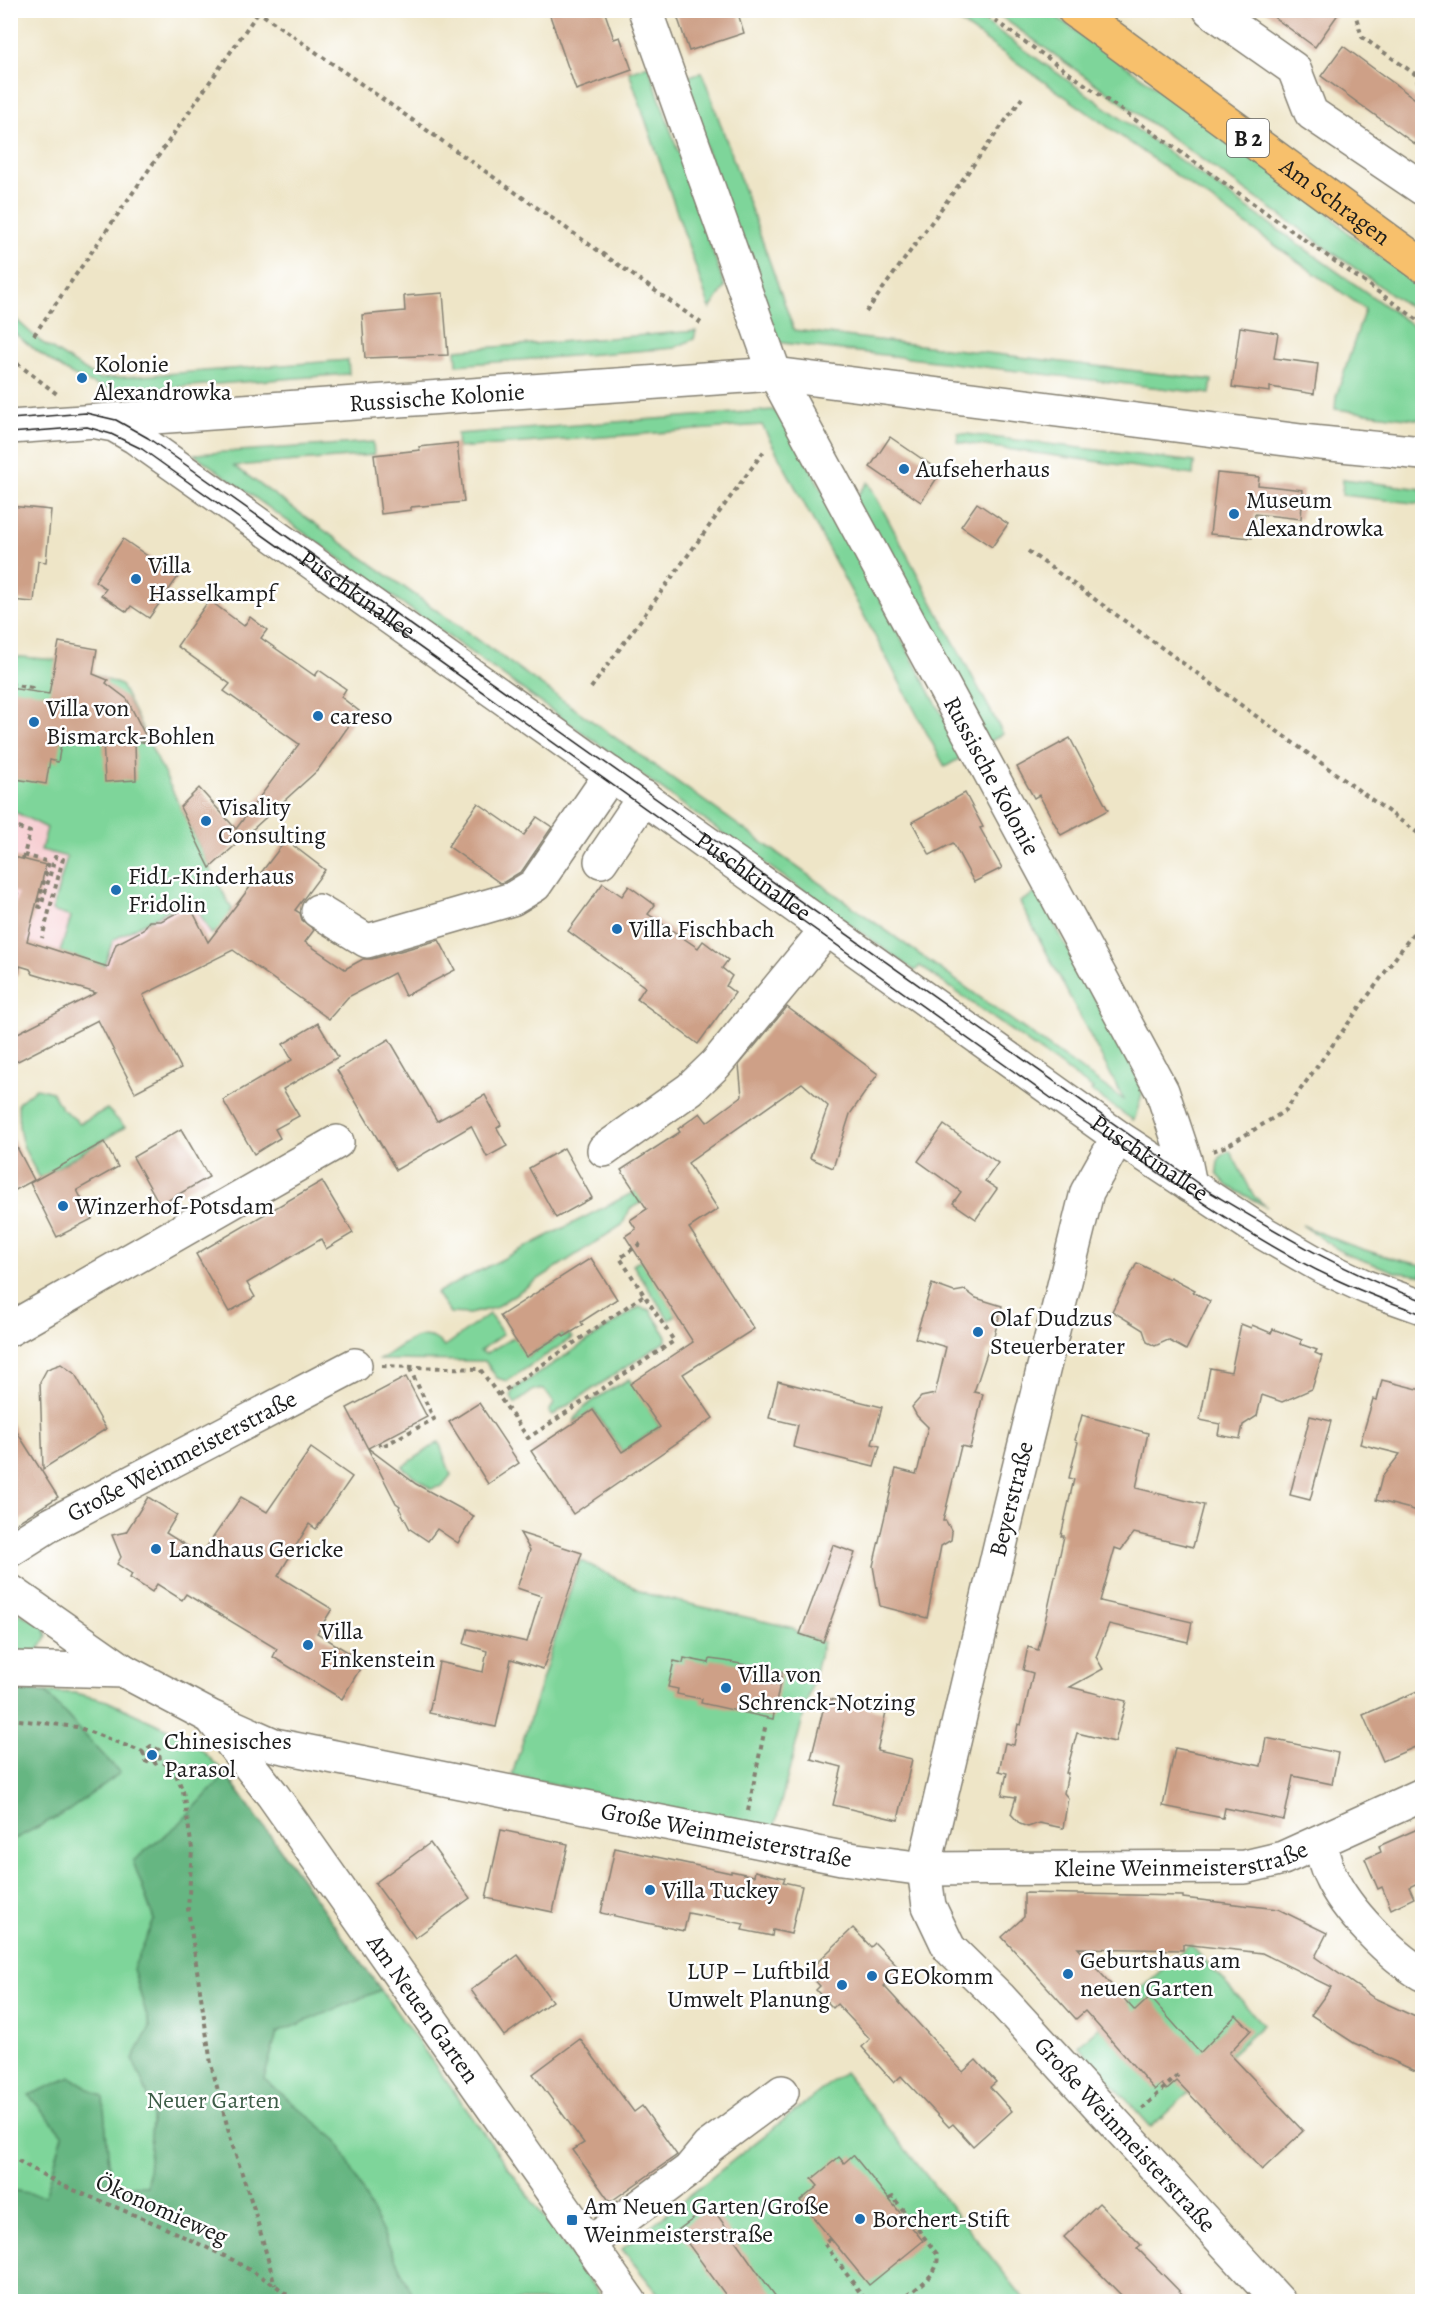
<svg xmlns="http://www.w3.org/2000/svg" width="1433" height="2312" font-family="Alegreya,serif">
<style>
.built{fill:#f7cfd3}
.green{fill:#7ed59a;stroke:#4d785b;stroke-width:1.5}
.forest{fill:#66b682;stroke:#41694f;stroke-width:1.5}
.building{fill:#cea087}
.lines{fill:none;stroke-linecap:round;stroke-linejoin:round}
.minor-casing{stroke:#858072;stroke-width:36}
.major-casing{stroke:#858072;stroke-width:36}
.path{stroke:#858072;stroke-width:4;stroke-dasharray:4.5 4.5;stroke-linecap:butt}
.minor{stroke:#fff;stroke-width:33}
.major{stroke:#f7c06c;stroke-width:33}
.tram{stroke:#1c1c1c;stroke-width:1.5}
.poi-dot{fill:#1f6fb2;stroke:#fff;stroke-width:2}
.labels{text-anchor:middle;stroke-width:5;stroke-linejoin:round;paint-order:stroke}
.shield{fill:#fff;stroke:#606060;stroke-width:1.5}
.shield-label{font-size:22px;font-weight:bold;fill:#1c1c1c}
.street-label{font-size:24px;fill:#1c1c1c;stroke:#fff}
.poi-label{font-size:24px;fill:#1c1c1c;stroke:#fff;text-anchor:start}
.park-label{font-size:24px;fill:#3e5d48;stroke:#fff}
</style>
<rect width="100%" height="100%" fill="#fff"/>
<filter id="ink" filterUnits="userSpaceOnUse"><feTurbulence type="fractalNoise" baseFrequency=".0167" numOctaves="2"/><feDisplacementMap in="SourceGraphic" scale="12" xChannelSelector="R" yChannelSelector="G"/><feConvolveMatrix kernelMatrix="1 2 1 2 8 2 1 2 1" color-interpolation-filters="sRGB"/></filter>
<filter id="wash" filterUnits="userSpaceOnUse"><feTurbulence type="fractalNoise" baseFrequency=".008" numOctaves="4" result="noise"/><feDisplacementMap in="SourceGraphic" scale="24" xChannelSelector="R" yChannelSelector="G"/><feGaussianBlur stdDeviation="1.35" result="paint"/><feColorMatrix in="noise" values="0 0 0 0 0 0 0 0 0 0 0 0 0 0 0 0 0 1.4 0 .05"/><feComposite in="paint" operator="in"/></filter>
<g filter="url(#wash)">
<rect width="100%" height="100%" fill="#eee5c7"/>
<!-- built -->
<polygon class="built" points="10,810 136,871 210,868 232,909 230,912 234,922 131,975 11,936"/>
<!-- green -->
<g class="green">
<polygon points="944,11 970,11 1422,332 1422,420 1335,409 1336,397 1365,309"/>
<polygon points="993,11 1048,11 1317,201 1348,233 1422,287 1422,316"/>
<polygon points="648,65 725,287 710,309 629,72"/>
<polygon points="702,72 794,330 1212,380 1210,394 775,342 681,79"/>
<path d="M10,314L41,342L99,379L348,360L349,374L126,391C76,387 49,359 11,331Z"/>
<polygon points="696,331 694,339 674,348 457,365 456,350"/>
<polygon points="773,410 783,417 964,756 945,767 762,425 458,448 457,434"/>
<polygon points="958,433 1194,462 1193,475 957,442"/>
<polygon points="373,442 374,455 234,466 1124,1100 1020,902 1037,892 1139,1080 1142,1094 1135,1118 1133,1120 1091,1091 1093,1089 920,966 915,971 194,454"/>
<polygon points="1343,479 1422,489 1422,504 1342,495"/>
<polygon points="868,482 1003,734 986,744 853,501"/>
<polygon points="10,656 56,660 121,685 210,868 232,909 230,912 234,922 211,934 191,898 113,940 104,966 60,952 71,917 52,911 67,857 41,850 47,828 11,810"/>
<path d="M36,1088L52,1092L61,1108L80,1123L107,1109L125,1127L40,1178C22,1149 18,1137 18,1103Z"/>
<path d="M1230,1151L1254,1196L1267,1207L1229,1187L1217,1174C1217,1162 1218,1155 1230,1151Z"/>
<polygon points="681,1168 692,1172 630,1209 622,1225 494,1308 469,1314 450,1313 436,1293"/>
<path d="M1302,1225C1341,1243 1380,1257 1422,1265V1276L1396,1272L1345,1254Z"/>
<polygon points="670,1241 676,1315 669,1320 633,1265"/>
<polygon points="639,1307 650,1310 666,1335 666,1341 553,1415 549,1412 554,1403 544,1389 534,1390 515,1404 511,1397 513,1390"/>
<path d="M489,1314L503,1334L480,1351L485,1354L514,1337L527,1357L562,1334L564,1337L569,1334L572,1338L507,1381L497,1378L485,1361L379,1360C400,1347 425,1322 444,1347Z"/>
<path d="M629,1379L660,1427L622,1452L594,1410L574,1422C578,1406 614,1388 629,1379Z"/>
<polygon points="439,1442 451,1475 442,1486 431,1489 402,1467"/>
<polygon points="580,1560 647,1594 793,1628 800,1634 823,1642 773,1832 512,1775"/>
<polygon points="11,1609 44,1626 47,1637 37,1652 11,1652"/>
<polygon points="11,1690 75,1693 107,1701 191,1740 226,1774 604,2301 11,2302"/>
<polygon points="1190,1944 1263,2025 1151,2127 1078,2046"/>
<polygon points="844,2072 1026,2301 664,2301 622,2249"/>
</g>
<!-- forest -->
<g class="forest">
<polygon points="10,1691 45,1692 120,1773 68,1811 11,1841"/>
<polygon points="226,1774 381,1990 277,2033 264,2079 338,2141 416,2301 11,2301 11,2190 45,2196 63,2135 29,2095 71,2077 103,2097 111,2185 147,2186 153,2108 133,2059 150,2027 133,1969 154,1920 133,1861 180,1823"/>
</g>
<g id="blocks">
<!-- building -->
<g class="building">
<polygon points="548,10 604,10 614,39 620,37 632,70 576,90"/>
<polygon points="675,10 737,10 744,33 689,51"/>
<polygon points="1264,10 1341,10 1315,47"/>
<polygon points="1343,46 1422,104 1422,133 1415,144 1321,76"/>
<polygon points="443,293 448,355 365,358 362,315 405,311 404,296"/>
<polygon points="1240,327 1278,333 1274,358 1318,364 1314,394 1270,387 1270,392 1232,387"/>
<polygon points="890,437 941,472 921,502 870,467"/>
<polygon points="457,443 464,502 411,507 411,510 381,514 374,455 420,450 419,447"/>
<polygon points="1217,473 1259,477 1258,485 1303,490 1301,519 1255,514 1252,538 1210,534"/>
<polygon points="977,503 1008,524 992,547 961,526"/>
<polygon points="10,506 51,510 46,562 38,561 34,602 10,600"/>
<polygon points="123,539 178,577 149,618 131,606 127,612 101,595 106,589 95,581"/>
<polygon points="209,600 244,626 250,617 267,630 261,638 315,676 319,670 346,689 341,697 359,711 318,770 210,868 180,807 199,788 236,829 299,744 224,691 230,684 177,646"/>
<polygon points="59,642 97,649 93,674 108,680 106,683 127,699 149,743 135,741 136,780 105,782 103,738 63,733 58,762 50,760 46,784 10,778 10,688 49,694"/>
<polygon points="1070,738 1108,810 1061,835 1039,795 1034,798 1017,767"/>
<polygon points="965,793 983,827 980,828 1002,868 974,882 953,843 930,855 912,822"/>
<polygon points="478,803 524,835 537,817 552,827 522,871 504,882 500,883 448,846"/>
<polygon points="286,840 325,870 295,910 300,913 302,920 314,930 305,942 345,969 363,959 372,959 439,940 455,970 405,996 394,973 348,997 329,1019 233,950 143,995 181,1068 135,1092 98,1020 10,1065 10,1037 96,993 33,974 30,969 20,966 18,976 10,975 10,921 18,893 10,891 10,856 46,865 27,941 108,967 116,944 143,930 149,921 161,921 190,906 208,942"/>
<polygon points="603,883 622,896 629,886 655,905 648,914 698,948 703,941 728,960 722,968 732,976 726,986 735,993 698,1044 637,999 645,987 568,931"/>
<polygon points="787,1007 878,1074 850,1114 833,1168 810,1158 828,1106 802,1083 688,1163 718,1209 689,1228 754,1329 683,1374 713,1418 573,1514 531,1451 593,1410 622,1452 642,1439 660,1427 630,1384 693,1342 625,1236 636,1229 630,1220 647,1209 621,1170 680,1132 678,1129 700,1113 707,1122 742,1096 739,1065"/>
<polygon points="318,1023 338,1057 283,1089 299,1116 275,1129 280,1138 254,1154 223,1100 292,1060 283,1044"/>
<polygon points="389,1039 437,1121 485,1095 501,1125 497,1128 507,1146 487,1157 471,1126 396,1170 337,1070"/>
<polygon points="944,1125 998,1163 985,1181 997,1189 976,1219 953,1203 961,1192 918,1161"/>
<polygon points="181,1129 209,1177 160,1205 133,1157"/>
<polygon points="10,1134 34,1180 10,1193"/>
<polygon points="104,1142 118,1167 77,1190 92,1219 57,1237 30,1183"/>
<polygon points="564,1148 592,1198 556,1218 529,1168"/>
<polygon points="322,1181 353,1233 326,1249 321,1239 247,1283 255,1297 229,1312 196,1254"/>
<polygon points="591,1258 617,1299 581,1322 583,1325 564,1337 562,1334 526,1357 500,1316"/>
<polygon points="1137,1263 1169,1279 1170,1277 1195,1290 1193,1292 1210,1301 1186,1350 1168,1340 1155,1346 1147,1342 1143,1330 1112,1311"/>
<polygon points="932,1284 954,1292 965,1290 976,1298 1002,1306 990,1351 988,1350 974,1392 983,1394 978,1416 970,1448 961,1446 943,1521 946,1521 952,1532 951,1540 941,1546 927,1618 880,1606 873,1566 896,1469 916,1474 918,1469 928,1427 917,1416 912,1407 921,1397 935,1394 946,1347 915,1338"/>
<polygon points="1241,1324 1251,1328 1252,1325 1271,1333 1273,1329 1302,1340 1300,1344 1317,1350 1315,1353 1322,1356 1312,1389 1282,1402 1262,1395 1257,1416 1243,1425 1240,1439 1218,1435 1220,1424 1200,1420 1210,1368 1231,1372"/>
<polygon points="61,1364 75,1374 106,1429 43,1469 40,1382 47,1369"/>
<polygon points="406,1377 427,1417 368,1448 416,1484 474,1516 458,1543 437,1529 428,1541 410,1529 399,1508 400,1506 396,1503 347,1408"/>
<polygon points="1382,1380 1422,1390 1422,1512 1376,1500 1382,1477 1400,1454 1360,1444 1373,1399 1377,1400"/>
<polygon points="778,1381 882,1407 872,1444 880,1446 874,1467 793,1447 798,1425 769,1418"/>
<polygon points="479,1403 519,1463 488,1484 449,1422"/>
<polygon points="1082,1415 1148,1433 1136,1488 1204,1505 1193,1547 1134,1533 1121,1550 1115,1548 1100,1601 1192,1622 1188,1642 1109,1624 1096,1657 1103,1669 1070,1687 1126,1701 1115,1742 1077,1733 1066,1773 1068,1773 1064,1793 1068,1798 1063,1828 1039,1823 1028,1827 1020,1824 1011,1814 1016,1797 1002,1795 1007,1773 999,1771 1005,1743 1014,1745 1018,1724 1021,1725 1033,1673 1023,1670 1028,1647 1038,1650 1047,1613 1064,1536 1061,1536 1074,1479 1069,1478 1078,1442 1075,1440"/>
<polygon points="1310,1416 1331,1421 1310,1500 1290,1495"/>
<polygon points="10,1421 58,1497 10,1527"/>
<polygon points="311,1448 352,1477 316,1529 309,1524 278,1576 332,1609 317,1633 364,1662 342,1699 273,1657 277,1649 186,1594 182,1600 157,1584 152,1592 130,1578 132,1574 117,1564 121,1557 112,1535 126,1532 148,1497 177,1515 166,1533 201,1555 241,1497 267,1512"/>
<polygon points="520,1533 582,1553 543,1669 511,1659 496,1727 429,1713 439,1662 483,1672 487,1651 464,1644 468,1629 527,1642 541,1596 517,1588 530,1550"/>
<polygon points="833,1545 855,1553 823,1642 800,1634"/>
<polygon points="684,1658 709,1663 710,1659 725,1661 782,1672 773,1719 701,1703 702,1699 677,1694 678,1689 668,1687 674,1661 683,1663"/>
<polygon points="1422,1689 1422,1744 1383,1761 1363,1715"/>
<polygon points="826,1698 886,1712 877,1751 912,1759 898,1820 833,1805 842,1767 811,1759"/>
<polygon points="1266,1738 1338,1753 1332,1784 1293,1776 1284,1820 1225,1808 1223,1818 1163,1806 1175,1748 1261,1766"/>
<polygon points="1422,1827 1422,1881 1409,1887 1414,1898 1391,1909 1382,1887 1378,1889 1365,1859 1381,1852 1379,1846"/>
<polygon points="501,1830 568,1844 553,1912 486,1898"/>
<polygon points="430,1843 470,1898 415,1938 375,1883"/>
<polygon points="615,1848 731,1873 731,1871 754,1876 755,1871 785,1878 783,1882 802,1886 791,1934 773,1930 772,1936 742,1930 744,1924 688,1913 684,1931 601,1913"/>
<polygon points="1024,1893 1183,1896 1183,1898 1278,1909 1327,1933 1315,1957 1374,1998 1422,2020 1422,2074 1354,2043 1311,2015 1331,1987 1262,1953 1183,1944 1183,1950 1078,1948 1135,2011 1150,1997 1200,2053 1236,2015 1251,2030 1229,2053 1303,2131 1262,2170 1177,2081 1167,2090 1162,2084 1155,2090 1085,2011 1076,2019 1002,1937 1024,1917"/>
<polygon points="853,1928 871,1947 875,1943 899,1968 895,1973 897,1974 884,1986 963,2072 976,2060 996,2082 990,2087 1012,2111 973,2146 953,2124 949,2127 901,2076 894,2083 862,2047 870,2039 837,2004 833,2008 816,1990 820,1986 807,1972"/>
<polygon points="518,1955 552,2001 504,2036 471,1990"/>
<polygon points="580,2039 634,2112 642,2106 677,2155 610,2202 573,2150 584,2143 533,2074"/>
<polygon points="853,2155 923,2241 869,2285 800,2201 818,2186 812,2179 839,2157 844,2163"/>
<polygon points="1099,2203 1141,2245 1137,2248 1189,2301 1127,2301 1064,2237"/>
<polygon points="711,2206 754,2267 779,2301 730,2301 678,2230"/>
</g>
</g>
</g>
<g filter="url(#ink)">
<use href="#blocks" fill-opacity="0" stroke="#858072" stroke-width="1.5"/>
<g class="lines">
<defs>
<g id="minor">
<path id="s1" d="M645,10L775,374L1162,1091L1185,1160L1190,1185"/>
<polyline points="1210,10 1294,69 1311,113 1422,188"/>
<path id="s2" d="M97,422L114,425L135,437L553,733L1118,1137L1260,1231L1321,1266L1366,1287L1422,1307"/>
<path id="s3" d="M10,427L775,374L1301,441L1422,453"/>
<polyline points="601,861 644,797"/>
<polyline points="318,911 367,941 512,899 535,885 611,774"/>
<path id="s4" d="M1118,1137L1087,1192L1005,1525L924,1869L929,1906L949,1948L999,1997L1279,2302"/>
<polyline points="604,1150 690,1089 716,1064 827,929"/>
<polyline points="10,1329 337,1142"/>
<path id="s5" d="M10,1550L48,1526L355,1365"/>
<path id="s6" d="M10,1591L124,1671L211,1717L274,1745L842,1858L924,1869L1245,1867L1283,1858L1422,1795"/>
<polyline points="10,1668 124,1671"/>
<path id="s7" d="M214,1721L272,1794L630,2302"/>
<path d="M1319,1842C1323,1854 1325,1866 1331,1877C1346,1910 1391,1956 1422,1974"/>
<polyline points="589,2244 689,2170 708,2147 782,2092"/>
</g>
<g id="major">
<path id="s8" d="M1074,10L1422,265"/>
</g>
</defs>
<!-- minor casing -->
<use href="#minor" class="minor-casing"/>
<!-- major casing -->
<use href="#major" class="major-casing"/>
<!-- path -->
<g class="path">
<polyline points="256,10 701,323"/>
<polyline points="980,10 1422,323"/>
<polyline points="1354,10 1362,37 1415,74 1419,85 1422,86"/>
<polyline points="866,312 1022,98"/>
<polyline points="34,335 259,11"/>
<polyline points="10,358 57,394"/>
<polyline points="1028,551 1422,836"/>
<polyline points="10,684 32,688 32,691"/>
<polyline points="591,688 764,451"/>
<polyline points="10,825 30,832 23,859"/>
<polyline points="24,855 49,862 37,906 41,907 55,857 63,859 42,938"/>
<polyline points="1213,1151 1227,1146 1285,1111 1422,921"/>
<polyline points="382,1366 480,1369 528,1438 674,1341 620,1258 644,1241"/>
<polyline points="498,1395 644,1295"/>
<polyline points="379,1442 381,1447 434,1419 409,1367"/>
<polyline points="10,1719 77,1727 143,1752 151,1746 159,1750 160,1760 174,1770 183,1791 192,1849 188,1909 211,2064 232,2144 254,2209 275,2285"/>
<polyline points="143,1752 145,1761 153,1764 160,1760"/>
<polyline points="748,1811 766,1723"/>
<polyline points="1142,2109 1178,2075 1175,2072"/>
<polyline points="10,2156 59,2184 159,2225 233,2260 275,2285 296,2302"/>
<path d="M889,2199L893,2197L937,2254C942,2275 913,2290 898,2302"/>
<polyline points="830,2238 824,2243 867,2302"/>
</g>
<!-- minor -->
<use href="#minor" class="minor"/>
<!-- major -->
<use href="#major" class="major"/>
<!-- tram -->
<g class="tram">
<path d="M10,419L86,413L116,420L148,438L1210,1192C1279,1233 1346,1274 1422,1300"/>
<path d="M10,433L87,427L111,434L142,449L1065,1108C1152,1167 1238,1233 1333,1278C1362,1292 1392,1303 1422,1314"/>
</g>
</g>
</g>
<!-- markers -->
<g class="poi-dot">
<circle cx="82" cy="378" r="6"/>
<circle cx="904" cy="469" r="6"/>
<circle cx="1234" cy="514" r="6"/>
<circle cx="136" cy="579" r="6"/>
<circle cx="318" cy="716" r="6"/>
<circle cx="34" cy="722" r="6"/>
<circle cx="206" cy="821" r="6"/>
<circle cx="116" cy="890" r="6"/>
<circle cx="617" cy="929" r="6"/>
<circle cx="63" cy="1206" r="6"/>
<circle cx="978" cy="1332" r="6"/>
<circle cx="156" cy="1549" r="6"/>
<circle cx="308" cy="1645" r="6"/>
<circle cx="726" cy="1688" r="6"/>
<circle cx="152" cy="1755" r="6"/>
<circle cx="650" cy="1890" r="6"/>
<circle cx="1068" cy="1974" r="6"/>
<circle cx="872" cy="1976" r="6"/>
<circle cx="842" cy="1985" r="6"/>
<circle cx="860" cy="2219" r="6"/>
<rect x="566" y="2214" width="12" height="12" rx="3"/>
</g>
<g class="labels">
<!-- shield labels -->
<rect class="shield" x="1227" y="119" width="42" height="38" rx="4.5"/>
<g class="shield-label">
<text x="1248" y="146">B 2</text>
</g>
<!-- street labels -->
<g class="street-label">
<text dy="8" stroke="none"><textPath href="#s8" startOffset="324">Am Schragen</textPath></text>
<text dy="8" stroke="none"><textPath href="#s3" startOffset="428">Russische Kolonie</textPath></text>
<text dy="8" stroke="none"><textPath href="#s2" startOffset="314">Puschkinallee</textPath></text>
<text dy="8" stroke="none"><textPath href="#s1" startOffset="843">Russische Kolonie</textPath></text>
<text dy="8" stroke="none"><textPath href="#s2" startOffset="800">Puschkinallee</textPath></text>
<text dy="8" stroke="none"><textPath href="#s2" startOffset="1286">Puschkinallee</textPath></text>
<text dy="8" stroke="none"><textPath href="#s5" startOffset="196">Große Weinmeisterstraße</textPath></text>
<text transform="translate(1011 1499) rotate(-76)" y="8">Beyerstraße</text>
<text dy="8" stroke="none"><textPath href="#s6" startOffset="768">Große Weinmeisterstraße</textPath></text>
<text dy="8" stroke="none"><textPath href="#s6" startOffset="1226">Kleine Weinmeisterstraße</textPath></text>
<text dy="8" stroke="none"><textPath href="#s7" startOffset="356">Am Neuen Garten</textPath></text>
<text dy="8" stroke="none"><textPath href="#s4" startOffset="1100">Große Weinmeisterstraße</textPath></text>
<text transform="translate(162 2209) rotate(24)" y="8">Ökonomieweg</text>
</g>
<!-- poi labels -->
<g class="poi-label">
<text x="94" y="372">Kolonie<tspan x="94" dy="28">Alexandrowka</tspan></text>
<text x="916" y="477">Aufseherhaus</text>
<text x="1246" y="508">Museum<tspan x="1246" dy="28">Alexandrowka</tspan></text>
<text x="148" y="573">Villa<tspan x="148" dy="28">Hasselkampf</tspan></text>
<text x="46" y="716">Villa von<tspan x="46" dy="28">Bismarck-Bohlen</tspan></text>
<text x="330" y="724">careso</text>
<text x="218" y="815">Visality<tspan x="218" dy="28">Consulting</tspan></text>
<text x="128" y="884">FidL-Kinderhaus<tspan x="128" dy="28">Fridolin</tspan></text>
<text x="629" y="937">Villa Fischbach</text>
<text x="75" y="1214">Winzerhof-Potsdam</text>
<text x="990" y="1326">Olaf Dudzus<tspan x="990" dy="28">Steuerberater</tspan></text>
<text x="168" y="1557">Landhaus Gericke</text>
<text x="320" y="1639">Villa<tspan x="320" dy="28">Finkenstein</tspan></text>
<text x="738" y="1682">Villa von<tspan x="738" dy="28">Schrenck-Notzing</tspan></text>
<text x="164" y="1749">Chinesisches<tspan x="164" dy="28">Parasol</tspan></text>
<text x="662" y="1898">Villa Tuckey</text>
<text x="1080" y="1968">Geburtshaus am<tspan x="1080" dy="28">neuen Garten</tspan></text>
<text x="830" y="1979" text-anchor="end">LUP – Luftbild<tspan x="830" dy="28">Umwelt Planung</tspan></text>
<text x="884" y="1984">GEOkomm</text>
<text x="584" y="2214">Am Neuen Garten/Große<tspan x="584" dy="28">Weinmeisterstraße</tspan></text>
<text x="872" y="2227">Borchert-Stift</text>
</g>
<!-- park labels -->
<g class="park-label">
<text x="213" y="2108">Neuer Garten</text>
</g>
</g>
<!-- margin -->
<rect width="1433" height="2312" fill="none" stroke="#fff" stroke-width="36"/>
</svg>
